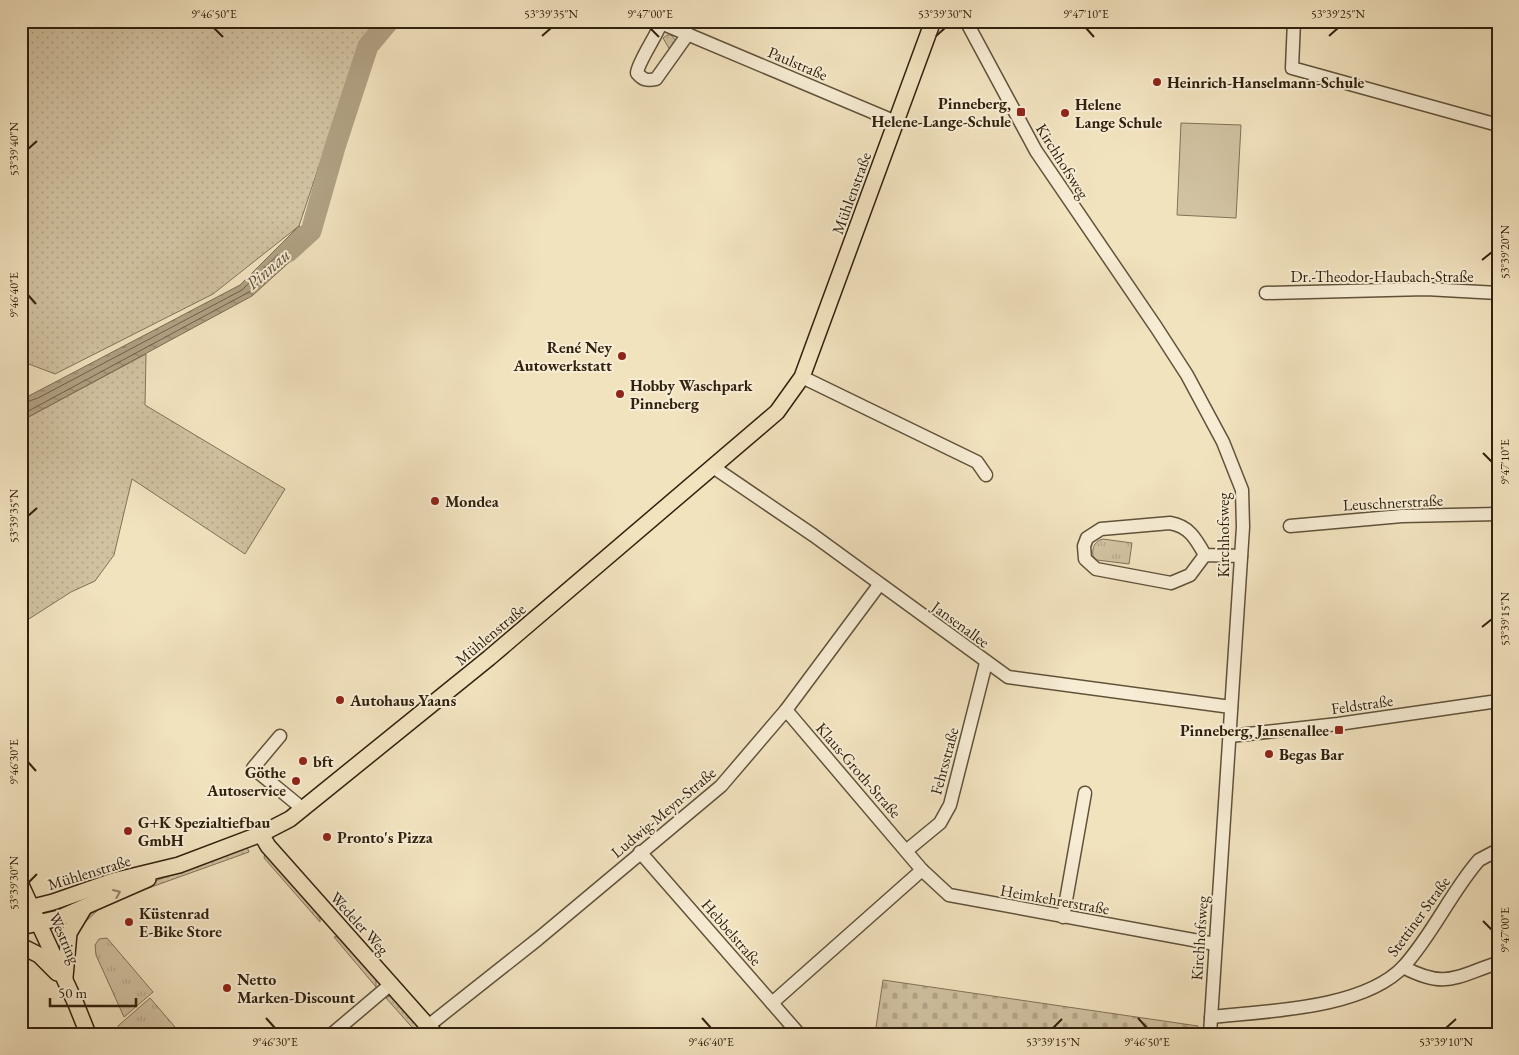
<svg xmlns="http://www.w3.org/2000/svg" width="1519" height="1055" font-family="'EB Garamond',serif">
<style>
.grass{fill:url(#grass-dots);stroke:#817258}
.cemetery{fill:url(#cemetery-stones);stroke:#817258}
.park{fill:url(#park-tufts);stroke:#817258}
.pitch{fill:#d1c2a1;stroke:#817258}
.water{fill:url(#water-ripples);stroke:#7d6e54}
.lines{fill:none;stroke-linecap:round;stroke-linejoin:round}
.shore{stroke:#706148;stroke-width:1}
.river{stroke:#b0a183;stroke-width:21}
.minor-casing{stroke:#61523a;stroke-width:15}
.major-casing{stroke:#31210e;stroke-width:18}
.minor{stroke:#f7edd5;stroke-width:12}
.major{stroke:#f2e3bf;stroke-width:15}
.oneway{stroke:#928266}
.ticks{fill:none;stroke:#31210e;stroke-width:2}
.poi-dot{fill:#8f2418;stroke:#f7edd5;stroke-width:2}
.labels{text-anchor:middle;stroke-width:4;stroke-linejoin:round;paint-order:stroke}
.street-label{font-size:16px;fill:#31210e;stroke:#f7edd5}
.poi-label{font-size:16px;font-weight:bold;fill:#31210e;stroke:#f7edd5;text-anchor:start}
.water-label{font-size:18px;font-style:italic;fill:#5d4e37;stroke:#f7edd5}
.neatline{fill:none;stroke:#31210e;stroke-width:2}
.ticks-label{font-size:12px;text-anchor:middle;fill:#31210e}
</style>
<defs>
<pattern id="grass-dots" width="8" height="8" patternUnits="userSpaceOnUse" patternTransform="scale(1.25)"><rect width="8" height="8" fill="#d1c2a1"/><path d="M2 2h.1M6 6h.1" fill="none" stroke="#b4a689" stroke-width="1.8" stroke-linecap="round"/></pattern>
<pattern id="cemetery-stones" width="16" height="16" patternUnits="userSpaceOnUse" patternTransform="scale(1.25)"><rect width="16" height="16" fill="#d1c2a1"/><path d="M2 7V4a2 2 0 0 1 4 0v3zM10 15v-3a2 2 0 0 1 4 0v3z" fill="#b4a689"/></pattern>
<pattern id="park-tufts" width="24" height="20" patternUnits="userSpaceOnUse" patternTransform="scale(1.25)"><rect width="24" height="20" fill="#d1c2a1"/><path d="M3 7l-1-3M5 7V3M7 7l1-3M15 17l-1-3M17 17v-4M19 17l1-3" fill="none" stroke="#b4a689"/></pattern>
<pattern id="water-ripples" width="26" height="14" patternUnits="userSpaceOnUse" patternTransform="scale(1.25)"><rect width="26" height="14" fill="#b0a183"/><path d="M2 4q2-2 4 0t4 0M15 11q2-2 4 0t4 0" fill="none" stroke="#90836a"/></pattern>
</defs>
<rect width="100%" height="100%" fill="#f2e3bf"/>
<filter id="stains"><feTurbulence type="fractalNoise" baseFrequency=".004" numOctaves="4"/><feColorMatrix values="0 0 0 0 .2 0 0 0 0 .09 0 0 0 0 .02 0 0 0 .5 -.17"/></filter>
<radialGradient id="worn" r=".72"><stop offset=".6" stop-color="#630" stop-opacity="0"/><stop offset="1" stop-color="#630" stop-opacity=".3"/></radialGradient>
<!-- grass -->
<g class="grass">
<polygon points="22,21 380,21 373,31 332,127 299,226 213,294 55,374 21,361"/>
<polygon points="667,35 671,35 677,42 671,52 663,38"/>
<polygon points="146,354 145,405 285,489 245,554 132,479 114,555 95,581 71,592 21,624 21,421"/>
<polygon points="247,847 249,852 115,900 101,907 81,926 87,913 128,891"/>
<polygon points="265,851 320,913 320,922 264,858"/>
<polygon points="338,936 343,939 376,977 376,987 334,937"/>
<polygon points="389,996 393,997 426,1034 418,1034 386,998"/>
</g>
<!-- cemetery -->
<polygon class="cemetery" points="883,980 1198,1026 1197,1034 875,1034"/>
<!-- park -->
<g class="park">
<path d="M1103,539L1132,543L1129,564L1097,560L1093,556C1092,548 1094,541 1103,539Z"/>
<polygon points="107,938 153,992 124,1017 96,955 95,945 99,939"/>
<polygon points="150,998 181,1034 120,1034 118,1026"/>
</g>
<!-- pitch -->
<polygon class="pitch" points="1181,123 1241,125 1236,218 1177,215"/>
<!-- water -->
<polygon class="water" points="299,226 316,238 252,296 21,421 21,400 240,285"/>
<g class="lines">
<!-- shore -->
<polyline class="shore" points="21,404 38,398 242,290 299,234 306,238 306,241 249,292 21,415"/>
<!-- river -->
<polyline class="river" points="288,252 311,231 335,147 368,46 389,21"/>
<defs>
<g id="minor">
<polyline points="662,21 661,23 896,122"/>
<polyline points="966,21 1036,151 1156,327 1187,375 1223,442 1242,490 1243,527 1210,1034"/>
<polyline points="1294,21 1292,68 1498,125"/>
<path d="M661,23C656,37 638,62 637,73C643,80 647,81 656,79L688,34"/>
<polyline points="1266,293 1426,289 1498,293"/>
<polyline points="802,377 977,462 986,475"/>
<polyline points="713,467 813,535 1008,677 1231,707"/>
<polyline points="1290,526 1402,516 1498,514"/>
<path d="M1205,555L1190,575L1171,583L1096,569L1085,559L1084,546L1087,538L1101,529L1170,523C1189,526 1196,539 1205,555L1241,556"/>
<polyline points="786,710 922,870 949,895 1215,944"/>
<polyline points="280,736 253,768 297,804"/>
<polyline points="1230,736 1338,724 1498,701"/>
<polyline points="906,851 940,823 950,805 986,663"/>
<polyline points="640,852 799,1034"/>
<polyline points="1063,917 1085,793"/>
<path d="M1403,967C1447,990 1456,976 1498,963"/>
<polyline points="772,1003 922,870"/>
<path d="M1211,1017C1267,1011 1364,1009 1404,966C1433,934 1451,892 1479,860L1498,850"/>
<polyline points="428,1026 538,939 721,786 786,710 879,585"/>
<polyline points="332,1034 391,984"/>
</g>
<g id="major">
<polyline points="261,834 268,846 435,1034"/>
<polyline points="21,885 76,1004 88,1034"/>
<polyline points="21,910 53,902 113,881 179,865 261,834 290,819 489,658 777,412 802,377 933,21"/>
<polyline points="21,927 59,918 148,879"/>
<polyline points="21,946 39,955 57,973"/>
<polyline points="65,977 69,933 84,908"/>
</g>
</defs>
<!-- minor casing -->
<use href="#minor" class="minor-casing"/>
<!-- major casing -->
<use href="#major" class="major-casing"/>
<!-- minor -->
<use href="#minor" class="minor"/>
<!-- major -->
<use href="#major" class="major"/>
</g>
<!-- one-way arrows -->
<defs><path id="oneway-chevron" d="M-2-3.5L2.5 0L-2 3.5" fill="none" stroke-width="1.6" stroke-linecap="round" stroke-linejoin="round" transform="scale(1.25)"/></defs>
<use class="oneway" href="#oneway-chevron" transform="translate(117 893) rotate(-23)"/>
<!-- ticks -->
<path class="ticks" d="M214,28L223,37M650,28L659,37M1086,28L1094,37M542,36L551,28M936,36L945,28M1329,36L1338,28M28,149L37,141M1482,260L1492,252M28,295L36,304M1483,453L1492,462M28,516L37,508M1482,627L1492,619M28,762L36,771M28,883L37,874M1483,921L1492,930M266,1018L275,1028M702,1018L711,1028M1138,1018L1147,1028M1053,1028L1062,1019M1446,1028L1456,1019"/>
<!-- markers -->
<g class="poi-dot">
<circle cx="1157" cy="82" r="5"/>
<rect x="1016" y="107" width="10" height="10" rx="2.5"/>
<circle cx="1065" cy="113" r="5"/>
<circle cx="622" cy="356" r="5"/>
<circle cx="620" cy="394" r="5"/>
<circle cx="435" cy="501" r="5"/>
<circle cx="340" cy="700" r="5"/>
<rect x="1334" y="725" width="10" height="10" rx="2.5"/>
<circle cx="1269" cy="754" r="5"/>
<circle cx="303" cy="761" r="5"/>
<circle cx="296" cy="781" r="5"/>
<circle cx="128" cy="831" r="5"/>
<circle cx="327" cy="837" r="5"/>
<circle cx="129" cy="922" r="5"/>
<circle cx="227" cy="988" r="5"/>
</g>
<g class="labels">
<!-- street labels -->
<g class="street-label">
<text transform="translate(798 63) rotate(23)" y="6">Paulstraße</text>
<text transform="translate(1063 161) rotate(58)" y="6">Kirchhofsweg</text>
<text transform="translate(851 193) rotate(-70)" y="6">Mühlenstraße</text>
<text x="1382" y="282">Dr.-Theodor-Haubach-Straße</text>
<text transform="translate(1393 502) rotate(-3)" y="6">Leuschnerstraße</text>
<text transform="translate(1223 535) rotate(-90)" y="6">Kirchhofsweg</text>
<text transform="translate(961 624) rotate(36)" y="6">Jansenallee</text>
<text transform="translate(490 634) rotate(-40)" y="6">Mühlenstraße</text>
<text transform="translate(1362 704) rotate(-8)" y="6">Feldstraße</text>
<text transform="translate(944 761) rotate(-75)" y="6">Fehrsstraße</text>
<text transform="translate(859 770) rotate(49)" y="6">Klaus-Groth-Straße</text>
<text transform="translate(663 812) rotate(-40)" y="6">Ludwig-Meyn-Straße</text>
<text transform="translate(89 872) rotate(-17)" y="6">Mühlenstraße</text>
<text transform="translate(1055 899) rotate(10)" y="6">Heimkehrerstraße</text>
<text transform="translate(1418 916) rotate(-54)" y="6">Stettiner Straße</text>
<text transform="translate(360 923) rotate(48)" y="6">Wedeler Weg</text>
<text transform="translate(732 932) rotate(49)" y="6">Hebbelstraße</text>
<text transform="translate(65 938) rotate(66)" y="6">Westring</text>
<text transform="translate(1199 938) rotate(-86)" y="6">Kirchhofsweg</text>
</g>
<!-- poi labels -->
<g class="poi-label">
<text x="1167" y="88">Heinrich-Hanselmann-Schule</text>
<text x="1011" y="109" text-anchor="end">Pinneberg,<tspan x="1011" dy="18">Helene-Lange-Schule</tspan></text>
<text x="1075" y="110">Helene<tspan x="1075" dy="18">Lange Schule</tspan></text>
<text x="612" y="353" text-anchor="end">René Ney<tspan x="612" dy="18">Autowerkstatt</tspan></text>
<text x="630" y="391">Hobby Waschpark<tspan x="630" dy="18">Pinneberg</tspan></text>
<text x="445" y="507">Mondea</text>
<text x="350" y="706">Autohaus Yaans</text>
<text x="1329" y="736" text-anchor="end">Pinneberg, Jansenallee</text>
<text x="1279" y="760">Begas Bar</text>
<text x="313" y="767">bft</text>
<text x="286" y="778" text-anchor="end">Göthe<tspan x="286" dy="18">Autoservice</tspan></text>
<text x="138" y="828">G+K Spezialtiefbau<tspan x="138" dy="18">GmbH</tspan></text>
<text x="337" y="843">Pronto's Pizza</text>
<text x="139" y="919">Küstenrad<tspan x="139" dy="18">E-Bike Store</tspan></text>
<text x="237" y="985">Netto<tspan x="237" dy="18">Marken-Discount</tspan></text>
</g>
<!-- water labels -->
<g class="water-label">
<text transform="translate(268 269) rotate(-41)" y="6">Pinnau</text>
</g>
</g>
<!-- margin -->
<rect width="1519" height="1055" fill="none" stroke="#f2e3bf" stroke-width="55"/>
<!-- scale -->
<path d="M50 998v8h86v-8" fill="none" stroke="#31210e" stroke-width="2.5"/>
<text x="58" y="998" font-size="15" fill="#31210e" stroke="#f7edd5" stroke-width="4" paint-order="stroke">50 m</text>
<rect x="28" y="28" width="1464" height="1000" class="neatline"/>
<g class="ticks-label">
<text x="214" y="18">9°46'50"E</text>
<text x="551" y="18">53°39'35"N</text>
<text x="650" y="18">9°47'00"E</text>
<text x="945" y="18">53°39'30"N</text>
<text x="1086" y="18">9°47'10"E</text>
<text x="1338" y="18">53°39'25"N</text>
<text transform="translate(14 149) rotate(-90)" y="4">53°39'40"N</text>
<text transform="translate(1505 252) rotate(-90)" y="4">53°39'20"N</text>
<text transform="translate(14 295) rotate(-90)" y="4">9°46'40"E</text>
<text transform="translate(1505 462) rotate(-90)" y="4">9°47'10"E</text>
<text transform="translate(14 516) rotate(-90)" y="4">53°39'35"N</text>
<text transform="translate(1505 619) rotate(-90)" y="4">53°39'15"N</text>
<text transform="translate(14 762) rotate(-90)" y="4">9°46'30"E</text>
<text transform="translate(14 883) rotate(-90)" y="4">53°39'30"N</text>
<text transform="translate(1505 930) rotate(-90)" y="4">9°47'00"E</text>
<text x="275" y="1046">9°46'30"E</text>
<text x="711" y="1046">9°46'40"E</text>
<text x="1053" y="1046">53°39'15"N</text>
<text x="1147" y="1046">9°46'50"E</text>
<text x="1446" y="1046">53°39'10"N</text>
</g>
<rect width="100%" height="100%" filter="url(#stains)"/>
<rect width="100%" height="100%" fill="url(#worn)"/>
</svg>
